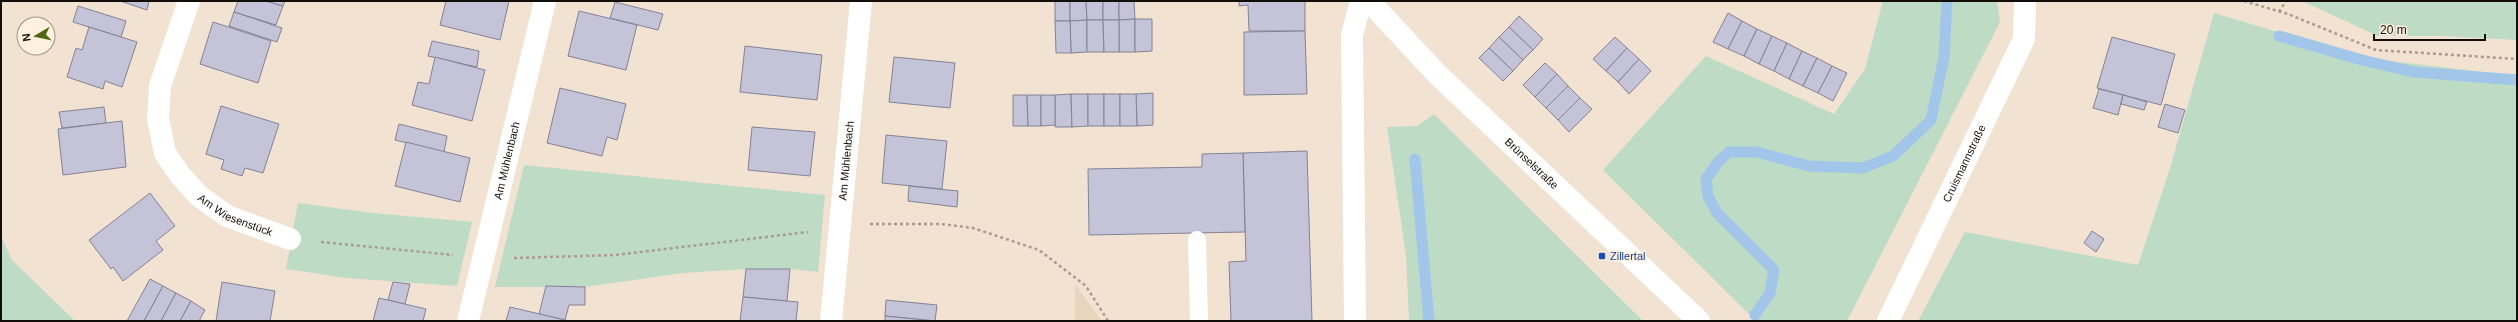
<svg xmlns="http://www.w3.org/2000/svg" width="2518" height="322" font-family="Arial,sans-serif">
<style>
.built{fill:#e9d5be}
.green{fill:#bedbc6}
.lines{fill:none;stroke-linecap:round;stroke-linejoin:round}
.stream{stroke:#a1c6ea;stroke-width:11}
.building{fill:#c4c3d7;stroke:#838295}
.path{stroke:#a99d91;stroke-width:2.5;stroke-dasharray:3 3;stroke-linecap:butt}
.service{stroke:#fff;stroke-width:18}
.minor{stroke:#fff;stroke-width:22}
.tertiary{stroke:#fff;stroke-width:22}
.transit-dot{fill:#1a4fb4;stroke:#fff0df;stroke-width:1.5}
.labels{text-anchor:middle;stroke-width:3;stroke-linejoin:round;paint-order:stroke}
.street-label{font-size:11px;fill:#120d08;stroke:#fff0df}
.transit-label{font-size:11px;fill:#164399;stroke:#fff0df;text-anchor:start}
</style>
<rect width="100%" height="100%" fill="#f1e2d2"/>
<!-- built -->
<polygon class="built" points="1075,284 1101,320 1101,321 1075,321"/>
<!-- green -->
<g class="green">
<polygon points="1883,1 1997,1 2000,22 1847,321 1756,321 1603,170 1706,56 1834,114 1865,69"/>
<polygon points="2302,1 2517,1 2517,40 2440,36 2378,36"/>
<polygon points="2214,13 2365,58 2517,76 2517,321 1918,321 1965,232 2138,265 2171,165"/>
<polygon points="1434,114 1643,321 1409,321 1406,255 1387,127 1417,126"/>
<polygon points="524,165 825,195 818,272 790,269 746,269 683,273 585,287 495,287"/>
<polygon points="298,203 373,213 472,222 457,286 347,278 286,269"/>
<polygon points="1,236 12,260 75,321 1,321"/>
</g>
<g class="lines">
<!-- stream -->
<g class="stream">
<polyline points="2279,36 2362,60 2414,72 2517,80"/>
<polyline points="1415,159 1429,321"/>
<polyline points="1755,315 1770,293 1774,270 1717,213 1708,196 1706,179 1718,162 1729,152 1757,152 1809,166 1863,168 1893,156 1931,120 1944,57 1947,1"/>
</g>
</g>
<!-- building -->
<g class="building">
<polygon points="120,1 149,1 147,10"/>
<polygon points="238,1 266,1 283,6 276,25 234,12"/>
<polygon points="266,1 285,1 283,6"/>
<polygon points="446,1 509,1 500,40 440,25"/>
<rect x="1055" y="1" width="15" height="20"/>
<polygon points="1070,1 1086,1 1087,20 1070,21"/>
<polygon points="1086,1 1103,1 1103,20 1087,20"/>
<rect x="1103" y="1" width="16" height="19"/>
<polygon points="1119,1 1134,1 1135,19 1119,20"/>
<polygon points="1239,1 1305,1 1305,31 1249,31 1248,5 1239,6"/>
<polygon points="615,2 663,14 658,30 610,18"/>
<polygon points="78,6 126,21 121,37 73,22"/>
<polygon points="579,11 637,25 626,70 568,56"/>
<polygon points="234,12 282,28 277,42 229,26"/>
<polygon points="1728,13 1742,21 1728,49 1713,42"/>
<polygon points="1519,16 1543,39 1533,50 1509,27"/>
<polygon points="1135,19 1135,52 1119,52 1119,20"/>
<polygon points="1135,19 1152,19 1152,51 1135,52"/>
<polygon points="1087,20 1087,52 1071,53 1070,21"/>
<polygon points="1087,20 1103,20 1104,52 1087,52"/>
<polygon points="1103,20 1119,20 1119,52 1104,52"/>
<polygon points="1055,21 1070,21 1071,53 1056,53"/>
<polygon points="1742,21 1757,29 1744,56 1728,49"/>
<polygon points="213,22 271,41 258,83 200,64"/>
<polygon points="89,27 137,42 122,87 105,81 103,89 67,77 76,48 82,50"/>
<polygon points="1509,27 1533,50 1523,60 1499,37"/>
<polygon points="1757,29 1772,36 1759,64 1744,56"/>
<polygon points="1305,31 1307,94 1244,95 1244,32"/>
<polygon points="1772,36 1787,43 1774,71 1759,64"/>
<polygon points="1499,37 1523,60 1513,71 1489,48"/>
<polygon points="1615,37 1627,48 1606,71 1593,59"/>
<polygon points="2112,37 2175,54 2161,105 2097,88"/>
<polygon points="432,41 479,51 477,67 428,56"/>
<polygon points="1787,43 1802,51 1789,79 1774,71"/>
<polygon points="745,46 822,55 817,100 740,92"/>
<polygon points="1489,48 1513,71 1503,81 1479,58"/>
<polygon points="1627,48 1639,59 1618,82 1606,71"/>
<polygon points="1802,51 1817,58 1803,86 1789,79"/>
<polygon points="435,57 485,70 472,121 412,105 418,82 429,84"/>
<polygon points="894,57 955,63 950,108 889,102"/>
<polygon points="1817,58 1832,66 1818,93 1803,86"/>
<polygon points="1639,59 1651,71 1629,94 1618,82"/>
<polygon points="1545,63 1557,74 1535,97 1523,85"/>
<polygon points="1832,66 1847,73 1833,101 1818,93"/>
<polygon points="1557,74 1568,86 1546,108 1535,97"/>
<polygon points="1568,86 1580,98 1558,120 1546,108"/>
<polygon points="560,88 626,104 617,140 607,137 602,156 547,143"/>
<polygon points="2099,89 2123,95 2118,115 2093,108"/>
<polygon points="1153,93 1153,125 1137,126 1136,94"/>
<polygon points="1071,94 1072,127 1055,127 1055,95"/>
<polygon points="1071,94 1088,94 1088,126 1072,127"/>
<rect x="1088" y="94" width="16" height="32"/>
<rect x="1104" y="94" width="16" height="32"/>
<polygon points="1120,94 1136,94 1137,126 1120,126"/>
<polygon points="1013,95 1027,95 1028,126 1013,126"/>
<polygon points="1027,95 1041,95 1041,126 1028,126"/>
<polygon points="1041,95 1055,95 1055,125 1041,126"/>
<polygon points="2123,95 2147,102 2144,110 2121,104"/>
<polygon points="1580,98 1592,109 1569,132 1558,120"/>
<polygon points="2165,104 2185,110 2178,133 2158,127"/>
<polygon points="221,106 279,124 263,173 245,168 242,176 221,169 224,160 206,154"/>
<polygon points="104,107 106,123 62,128 59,112"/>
<polygon points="122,121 126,167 63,175 58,129"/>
<polygon points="399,124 447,136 444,152 395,140"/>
<polygon points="752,127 815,132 810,176 748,170"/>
<polygon points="886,135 947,141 942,189 882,183"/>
<polygon points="406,142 470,158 460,202 395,186"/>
<polygon points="1307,151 1312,321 1231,321 1229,262 1246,261 1243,153"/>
<polygon points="1243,153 1245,232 1089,235 1088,169 1202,167 1202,154"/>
<polygon points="909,186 958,191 957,207 908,201"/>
<polygon points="150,193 175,226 156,241 163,250 123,281 113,267 111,269 89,240"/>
<polygon points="2092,231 2104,239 2096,252 2084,243"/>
<polygon points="746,269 790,269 787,301 743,297"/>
<polygon points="150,279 163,286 144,321 127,321"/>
<polygon points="222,282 275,291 270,321 216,321"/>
<polygon points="393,282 410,284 405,304 388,300"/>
<polygon points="163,286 176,293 161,321 144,321"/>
<polygon points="546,286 585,287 585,305 569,305 565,320 539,314"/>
<polygon points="176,293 191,301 180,321 161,321"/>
<polygon points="743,297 798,302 796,321 740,321"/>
<polygon points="379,298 426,309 423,321 373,321"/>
<polygon points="886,300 937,305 935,321 885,316"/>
<polygon points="191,301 205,310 199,321 180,321"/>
<polygon points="510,307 565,320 569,321 506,321"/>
<polygon points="885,316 935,321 885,321"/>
</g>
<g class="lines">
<!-- path -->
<g class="path">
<polyline points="2244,1 2288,14 2376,50 2517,59"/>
<polyline points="2279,12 2286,1"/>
<polyline points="870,224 941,224 973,228 1039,250 1086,286 1108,321"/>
<polyline points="321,242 453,255"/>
<polyline points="514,258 615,255 808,232"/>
</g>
<!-- service -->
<polyline class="service" points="1197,240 1199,321"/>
<!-- minor -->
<g class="minor">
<path id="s1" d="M189,1L160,86L158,119L165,153L180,175L199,196L227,216L290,239"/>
<path id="s2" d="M468,321L545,1"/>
<path id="s3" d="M831,321L861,1"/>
<polyline points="1355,321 1352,35 1361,1"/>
</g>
<!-- tertiary -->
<g class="tertiary">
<path id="s4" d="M1369,1L1438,75L1699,321"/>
<path id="s5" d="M1888,321L2024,39L2025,1"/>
</g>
</g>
<!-- markers -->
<rect class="transit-dot" x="1598" y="252" width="8" height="8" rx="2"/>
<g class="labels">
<!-- street labels -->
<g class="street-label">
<text dy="4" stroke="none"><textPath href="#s2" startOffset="165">Am Mühlenbach</textPath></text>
<text dy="4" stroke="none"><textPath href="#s3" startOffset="161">Am Mühlenbach</textPath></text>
<text dy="4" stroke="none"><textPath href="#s5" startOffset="175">Cruismannstraße</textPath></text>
<text dy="4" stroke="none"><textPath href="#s4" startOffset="230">Brünselstraße</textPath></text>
<text dy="4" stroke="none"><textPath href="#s1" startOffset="254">Am Wiesenstück</textPath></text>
</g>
<!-- transit labels -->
<g class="transit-label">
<text x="1610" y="260">Zillertal</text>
</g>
</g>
<!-- border -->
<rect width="2518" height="322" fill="none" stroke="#120d08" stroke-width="4"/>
<!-- north arrow -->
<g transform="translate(36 36) rotate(261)"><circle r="19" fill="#fff0df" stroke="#a09589"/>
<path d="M0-3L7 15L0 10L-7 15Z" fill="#526611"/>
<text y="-6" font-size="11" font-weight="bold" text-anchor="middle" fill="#120d08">N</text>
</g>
<!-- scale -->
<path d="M2374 34v6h111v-6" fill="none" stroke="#120d08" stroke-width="2"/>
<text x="2380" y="34" font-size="12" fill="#120d08" stroke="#fff0df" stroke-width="3" paint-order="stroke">20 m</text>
</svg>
